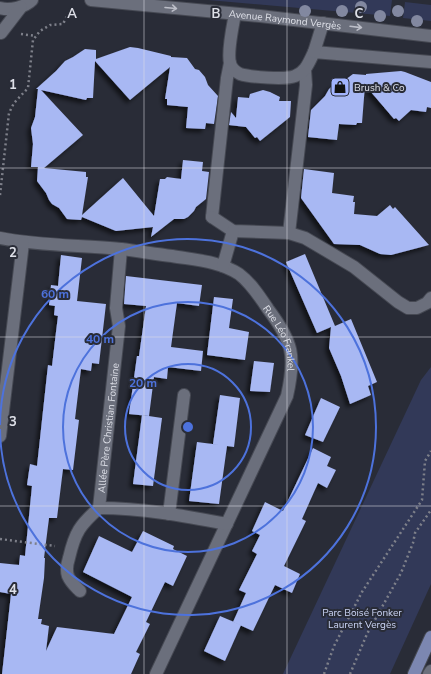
<svg xmlns="http://www.w3.org/2000/svg" width="431" height="674" font-family="'Nunito Sans',sans-serif">
<style>
.green{fill:#323958}
.building{fill:#a8b8f3;filter:url(#shadow)}
.lines{fill:none;stroke-linecap:round;stroke-linejoin:round}
.lane-casing{stroke:#464953;stroke-width:14}
.street-casing{stroke:#464953;stroke-width:14}
.secondary-casing{stroke:#464953;stroke-width:14}
.primary-casing{stroke:#464953;stroke-width:14}
.path{stroke:#7e808a;stroke-width:2.5;stroke-dasharray:2 3;stroke-linecap:butt}
.lane{stroke:#6b6f7c;stroke-width:12}
.street{stroke:#6b6f7c;stroke-width:12}
.secondary{stroke:#6b6f7c;stroke-width:12}
.primary{stroke:#7c87b1;stroke-width:12}
.tree{fill:#8288a0}
.oneway{stroke:#bcbec8}
.grid{fill:none;stroke:#dee0e8;stroke-width:1;stroke-opacity:0.55}
.ring{fill:none;stroke:#4d72dc;stroke-width:2}
.labels{text-anchor:middle;stroke-width:4;stroke-linejoin:round;paint-order:stroke}
.street-label{font-size:10px;fill:#dee0e8;stroke:#292c37}
.poi-label{font-size:10px;fill:#dee0e8;stroke:#292c37;text-anchor:start}
.park-label{font-size:10px;fill:#cbd4f5;stroke:#292c37}
.grid-label{font-size:13px;text-anchor:middle;font-weight:bold;fill:#dee0e8;stroke:#292c37;stroke-width:4;stroke-linejoin:round;paint-order:stroke}
.centre{fill:#4d72dc;stroke:#292c37;stroke-width:2}
.ring-label{font-size:12px;text-anchor:middle;font-weight:bold;fill:#4d72dc;stroke:#292c37;stroke-width:4;stroke-linejoin:round;paint-order:stroke}
</style>
<defs>
<filter id="shadow"><feDropShadow dx="-3.5" dy="3.5" stdDeviation="2" flood-color="#0009"/></filter>
</defs>
<rect width="100%" height="100%" fill="#292c37"/>
<!-- green -->
<g class="green">
<polygon points="208,0 392,0 390,16"/>
<polygon points="405,2 431,5 431,21 403,18"/>
<polygon points="431,367 431,584 390,674 283,674 421,380"/>
</g>
<!-- building -->
<g class="building">
<polygon points="130,47 138,48 171,56 171,58 171,57 187,58 195,69 199,70 205,77 208,85 218,96 214,124 206,123 205,129 186,128 188,107 167,105 167,99 165,99 170,67 130,100 95,61 93,98 87,98 86,100 41,90 83,135 44,168 86,172 86,177 88,177 82,215 123,178 154,216 160,179 165,179 167,177 181,179 183,160 203,162 202,171 209,172 206,199 196,207 194,211 188,217 184,219 174,219 151,237 153,227 116,231 82,217 81,220 67,219 59,208 52,204 49,200 46,193 37,181 38,167 31,167 33,144 31,128 35,117 38,89 36,89 56,71 65,61 73,57 85,49 96,50 96,59"/>
<polygon points="401,71 405,72 431,82 431,108 427,107 426,112 411,110 399,121 396,118 394,119 365,85 362,123 357,123 356,125 339,124 337,140 308,137 311,110 325,96 329,89 332,86 341,83 353,74 366,75 366,74"/>
<polygon points="263,90 270,92 280,97 279,101 291,101 290,117 260,141 257,137 255,138 246,127 229,125 231,112 236,118 238,97 249,98 250,94"/>
<polygon points="304,169 334,173 332,193 354,196 353,202 355,202 354,214 377,216 390,205 393,209 395,207 429,245 391,255 380,254 360,245 334,244 301,198"/>
<polygon points="305,254 335,326 351,319 377,382 368,386 371,395 350,404 341,376 329,348 331,327 317,333 286,262"/>
<polygon points="61,255 82,258 77,301 106,304 99,364 92,363 91,371 81,369 75,419 79,420 73,470 63,469 57,518 49,518 44,558 45,558 44,578 38,619 42,619 41,624 49,626 46,651 57,627 114,634 132,597 83,572 99,536 132,552 143,531 174,546 173,549 187,556 173,586 165,582 146,622 150,624 136,652 140,654 131,674 2,674 11,594 0,592 0,563 19,565 20,555 25,556 32,486 27,485 30,464 37,466 48,365 52,366 56,332 58,316 54,315 55,306 49,305 51,285 58,286"/>
<polygon points="126,276 202,285 199,306 177,303 171,347 203,351 201,371 168,367 167,379 154,377 149,416 129,414 137,356 139,356 146,306 124,304"/>
<polygon points="214,297 233,299 229,328 249,332 245,360 207,355"/>
<polygon points="254,361 274,363 270,392 250,391"/>
<polygon points="220,395 240,398 234,447 227,446 219,504 189,501 197,442 220,445 213,444"/>
<polygon points="321,398 340,407 323,442 305,435"/>
<polygon points="142,415 162,418 153,486 133,484"/>
<polygon points="313,448 331,457 327,466 336,470 327,488 318,483 302,519 306,521 284,566 300,574 292,593 275,585 253,631 233,622 246,593 239,590 257,554 252,551 260,535 252,531 265,502 283,511"/>
<polygon points="220,616 241,625 225,661 204,651"/>
</g>
<g class="lines">
<defs>
<g id="lane">
<polyline points="212,217 227,78 230,63"/>
<polyline points="289,233 306,85 305,70"/>
<polyline points="169,514 184,395"/>
<polyline points="429,674 431,671"/>
</g>
<g id="street">
<path d="M235,14C233,25 227,52 230,63C231,68 236,72 240,74C250,77 286,80 295,76C306,72 309,62 314,52L431,62"/>
<polyline points="314,52 323,23"/>
<polyline points="212,217 233,231 289,233 305,238 354,267 398,302 408,308 417,308 427,303 431,298"/>
<path id="s1" d="M0,238C40,246 80,245 121,249C138,251 155,254 172,256C195,260 219,261 239,274C251,283 260,297 268,309C293,342 296,356 287,396L156,674"/>
<polyline points="223,266 233,231"/>
<polyline points="0,436 23,243"/>
<path d="M99,508C142,508 185,516 227,524"/>
<path id="s2" d="M80,591C75,586 71,583 68,576C66,570 67,564 69,558C75,532 80,525 99,508L119,326L116,308L121,249"/>
</g>
<g id="secondary">
<path id="s3" d="M91,0L260,16L431,36"/>
<path d="M0,8C10,11 25,7 32,0"/>
<polyline points="1,33 21,7"/>
</g>
<polyline id="primary" points="414,674 431,637"/>
</defs>
<!-- lane casing -->
<use href="#lane" class="lane-casing"/>
<!-- street casing -->
<use href="#street" class="street-casing"/>
<!-- secondary casing -->
<use href="#secondary" class="secondary-casing"/>
<!-- primary casing -->
<use href="#primary" class="primary-casing"/>
<!-- path -->
<g class="path">
<polyline points="21,34 36,36"/>
<polyline points="0,195 9,113 14,103 28,88 33,40 40,31 50,25 63,24 68,14"/>
<polyline points="0,539 55,546"/>
<polyline points="324,674 334,646 362,592 422,500 425,461 431,451"/>
<polyline points="350,674 367,634 401,573 413,543 415,533 431,510"/>
</g>
<!-- lane -->
<use href="#lane" class="lane"/>
<!-- street -->
<use href="#street" class="street"/>
<!-- secondary -->
<use href="#secondary" class="secondary"/>
<!-- primary -->
<use href="#primary" class="primary"/>
</g>
<!-- trees -->
<g class="tree">
<circle cx="361" cy="7" r="6"/>
<circle cx="305" cy="11" r="6"/>
<circle cx="342" cy="11" r="6"/>
<circle cx="398" cy="11" r="6"/>
<circle cx="380" cy="16" r="6"/>
<circle cx="417" cy="21" r="6"/>
</g>
<!-- one-way arrows -->
<defs><path id="oneway-shaft" d="M-6 0H5M1.5-3L5.5 0L1.5 3" fill="none" stroke-width="1.6" stroke-linecap="round" stroke-linejoin="round"/></defs>
<g class="oneway">
<use href="#oneway-shaft" transform="translate(171 8) rotate(5)"/>
<use href="#oneway-shaft" transform="translate(356 27) rotate(7)"/>
</g>
<!-- grid -->
<path class="grid" d="M144,0V674M287,0V674M0,168H431M0,337H431M0,506H431"/>
<!-- distance rings -->
<g class="ring">
<circle cx="188" cy="427" r="63"/>
<circle cx="188" cy="427" r="125"/>
<path d="M0 425A188 188 0 1 1 0 429"/>
</g>
<!-- icons -->
<defs>
<symbol id="shop-square" viewBox="-11 -11 22 22"><rect x="-9" y="-9" width="18" height="18" rx="4" fill="#a1b3fd" stroke="#292c37"/><path d="M-5-2.5h2.3a2.7 3.5 0 0 1 5.4 0H5L5.5 6h-11ZM-1.5-2.5h3a1.5 2.3 0 0 0-3 0Z" fill="#111"/></symbol>
</defs>
<g fill-rule="evenodd">
<use href="#shop-square" x="329" y="76" width="22" height="22"/>
</g>
<g class="labels">
<!-- street labels -->
<g class="street-label">
<text dy="4" stroke="none"><textPath href="#s3" startOffset="195">Avenue Raymond Vergès</textPath></text>
<text dy="4" stroke="none"><textPath href="#s1" startOffset="321">Rue Léo Frankel</textPath></text>
<text dy="4" stroke="none"><textPath href="#s2" startOffset="178">Allée Père Christian Fontaine</textPath></text>
</g>
<!-- poi labels -->
<g class="poi-label">
<text x="354" y="91">Brush &amp; Co</text>
</g>
<!-- park labels -->
<g class="park-label">
<text x="362" y="616">Parc Boisé Fonker<tspan x="362" dy="12">Laurent Vergès</tspan></text>
</g>
</g>
<g class="grid-label">
<text x="72" y="18">A</text>
<text x="216" y="18">B</text>
<text x="359" y="18">C</text>
<text x="13" y="89">1</text>
<text x="13" y="257">2</text>
<text x="13" y="426">3</text>
<text x="13" y="594">4</text>
</g>
<circle cx="188" cy="427" r="6" class="centre"/>
<g class="ring-label">
<text x="55" y="298">60 m</text>
<text x="100" y="343">40 m</text>
<text x="143" y="387">20 m</text>
</g>
</svg>
